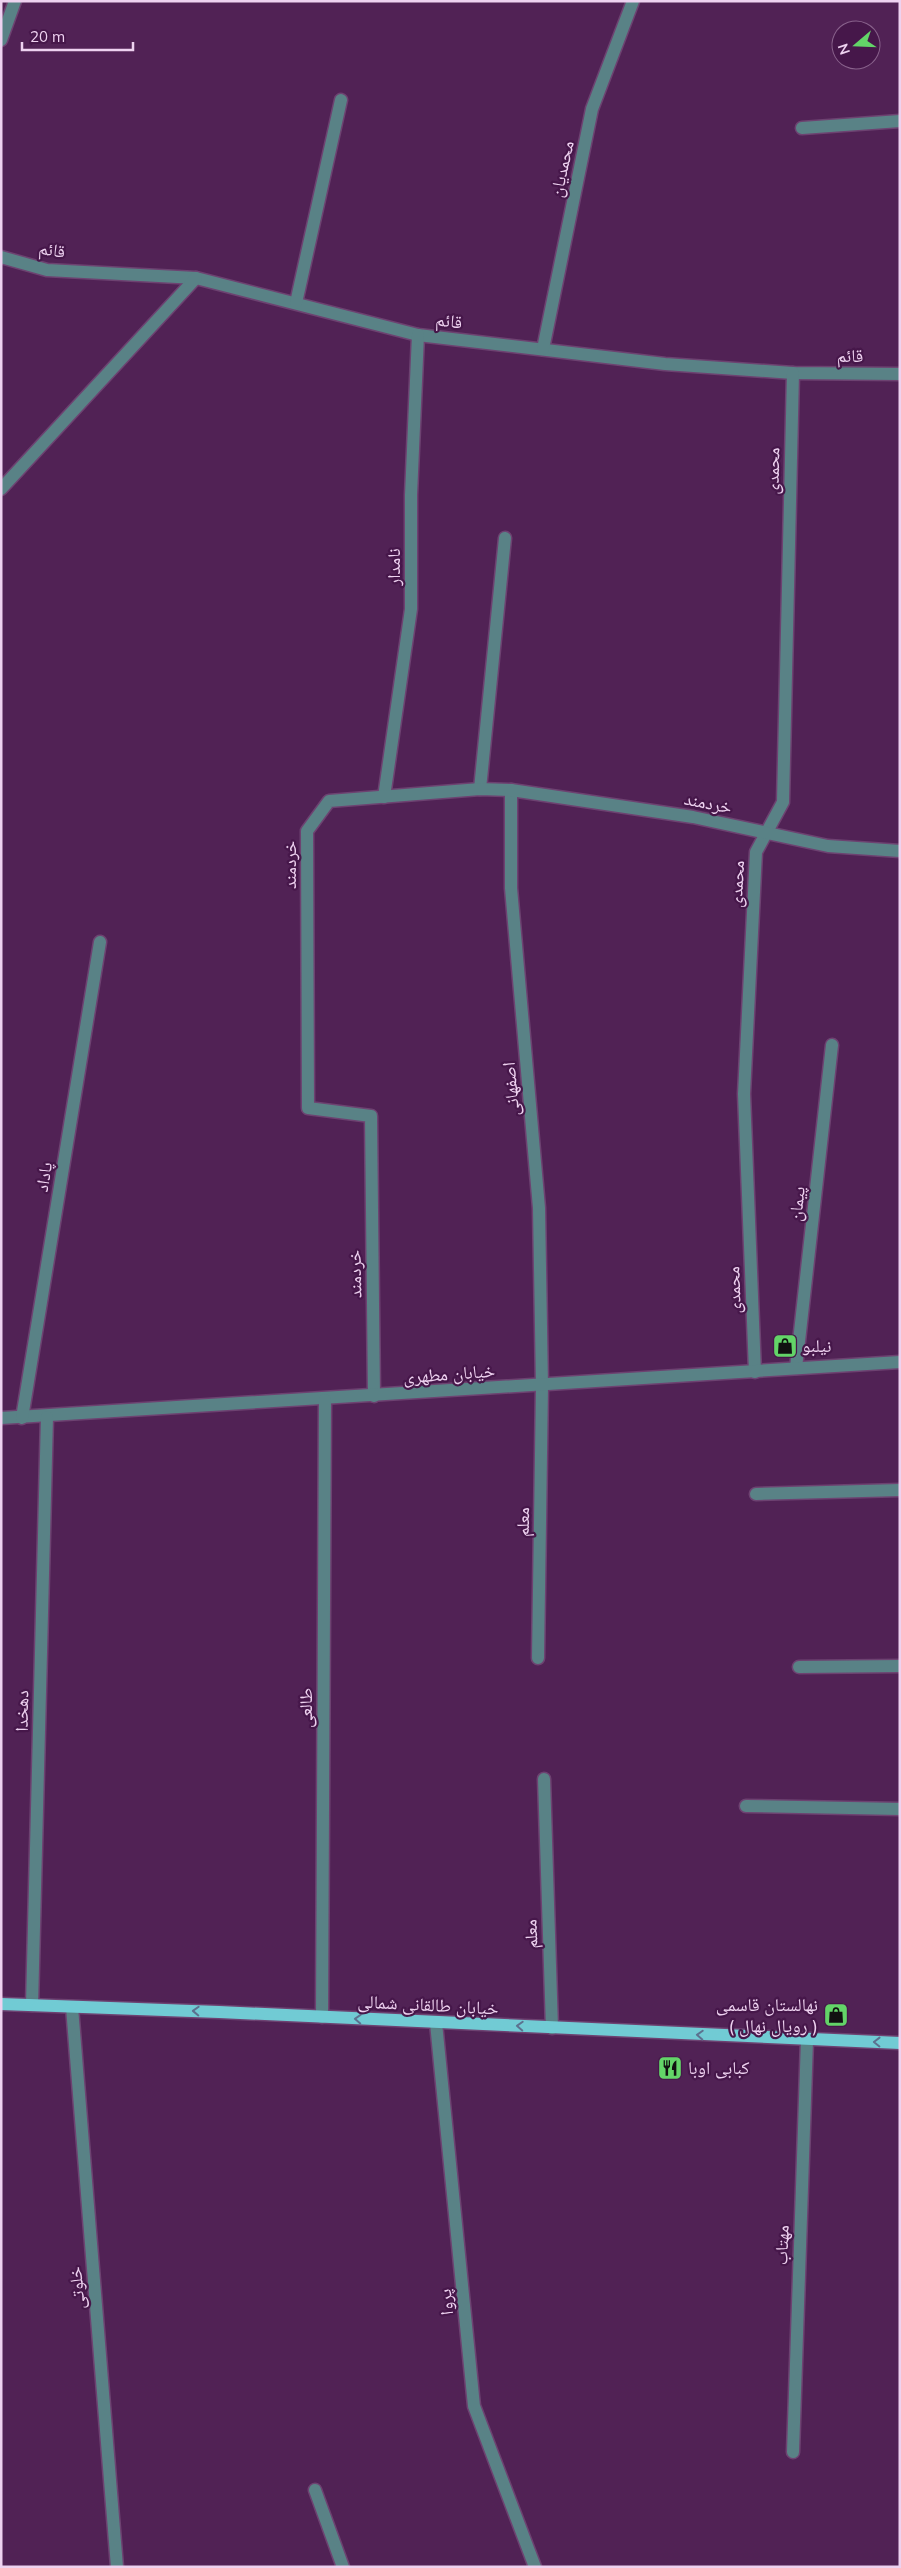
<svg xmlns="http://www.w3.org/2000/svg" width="901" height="2568" font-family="Mulish,'Noto Naskh Arabic',sans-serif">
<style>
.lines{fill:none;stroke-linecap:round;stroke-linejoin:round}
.minor-casing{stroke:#6d4271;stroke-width:15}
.major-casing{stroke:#6d4271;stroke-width:15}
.minor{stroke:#598286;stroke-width:12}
.major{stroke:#71cbd4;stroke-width:12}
.oneway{stroke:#5c718f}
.labels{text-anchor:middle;stroke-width:4.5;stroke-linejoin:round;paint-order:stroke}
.street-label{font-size:18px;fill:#eed2f0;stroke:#46174a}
.poi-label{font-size:18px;fill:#eed2f0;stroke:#46174a;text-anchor:start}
</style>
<rect width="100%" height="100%" fill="#512255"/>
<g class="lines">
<defs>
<g id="minor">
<polyline points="1,40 15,1"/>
<polyline points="802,128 900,121"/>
<polyline points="1,257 47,270 196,278 418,335 665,364 793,373 900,374"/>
<polyline points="296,303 341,100"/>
<polyline points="543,349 592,109 633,1"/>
<polyline points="1,489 196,278"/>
<polyline points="480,789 505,538"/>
<polyline points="511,790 511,888 539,1208 542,1386 538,1658"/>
<polyline points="384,797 411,609 411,495 418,335"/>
<polyline points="796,1368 832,1045"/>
<polyline points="755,1372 744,1094 756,852 783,802 793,373"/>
<polyline points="374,1396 371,1116 308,1108 307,831 329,801 480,789 511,790 693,817 828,846 900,851"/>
<polyline points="1,1418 900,1362"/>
<polyline points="22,1418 100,942"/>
<polyline points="756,1494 900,1490"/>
<polyline points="799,1667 900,1666"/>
<polyline points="544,1779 552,2028"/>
<polyline points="746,1806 900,1809"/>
<polyline points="32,2005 47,1417"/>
<polyline points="72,2007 117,2567"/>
<polyline points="322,2017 325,1400"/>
<polyline points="436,2023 474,2406 535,2567"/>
<polyline points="793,2452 807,2040"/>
<polyline points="315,2490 343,2567"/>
</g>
<polyline id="major" points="1,2004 219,2012 900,2043"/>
</defs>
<!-- minor casing -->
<use href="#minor" class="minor-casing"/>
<!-- major casing -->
<use href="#major" class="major-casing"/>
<!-- minor -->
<use href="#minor" class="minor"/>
<!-- major -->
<use href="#major" class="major"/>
</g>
<!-- one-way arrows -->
<defs><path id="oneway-chevron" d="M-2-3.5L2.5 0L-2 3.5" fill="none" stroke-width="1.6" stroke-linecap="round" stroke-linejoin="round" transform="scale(1.25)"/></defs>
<g class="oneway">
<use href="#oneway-chevron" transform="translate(196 2011) rotate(-178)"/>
<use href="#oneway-chevron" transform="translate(358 2019) rotate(-177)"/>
<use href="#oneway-chevron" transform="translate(520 2026) rotate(-177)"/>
<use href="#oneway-chevron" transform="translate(700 2035) rotate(-177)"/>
<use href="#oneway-chevron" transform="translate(877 2042) rotate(-179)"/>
</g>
<!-- icons -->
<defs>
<symbol id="shop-square" viewBox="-11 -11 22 22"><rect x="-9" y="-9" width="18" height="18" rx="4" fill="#63d468" stroke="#46174a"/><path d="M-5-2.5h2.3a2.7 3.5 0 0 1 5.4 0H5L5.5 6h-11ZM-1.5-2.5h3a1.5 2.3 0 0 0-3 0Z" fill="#111"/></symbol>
<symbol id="restaurant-square" viewBox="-11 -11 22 22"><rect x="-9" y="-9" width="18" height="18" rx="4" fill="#63d468" stroke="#46174a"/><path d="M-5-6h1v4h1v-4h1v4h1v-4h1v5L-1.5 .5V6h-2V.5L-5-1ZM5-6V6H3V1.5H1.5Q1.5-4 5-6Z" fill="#111"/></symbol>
</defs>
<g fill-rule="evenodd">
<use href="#shop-square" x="771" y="1332" width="28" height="28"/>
<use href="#shop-square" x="822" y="2001" width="28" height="28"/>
<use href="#restaurant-square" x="656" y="2054" width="28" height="28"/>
</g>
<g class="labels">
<!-- street labels -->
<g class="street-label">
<text transform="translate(562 169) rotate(-78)" y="6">محمدیان</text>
<text transform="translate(52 250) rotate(9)" y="6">قائم</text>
<text transform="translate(449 321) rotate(7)" y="6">قائم</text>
<text x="850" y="362">قائم</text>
<text transform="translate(773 471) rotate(-89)" y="6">محمدی</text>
<text transform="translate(394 567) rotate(-90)" y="6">نامدار</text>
<text transform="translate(708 803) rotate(11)" y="6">خردمند</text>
<text transform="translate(290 865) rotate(-90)" y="6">خردمند</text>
<text transform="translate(737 884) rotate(-87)" y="6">محمدی</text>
<text transform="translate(511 1089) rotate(-95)" y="6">اصفهانی</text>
<text transform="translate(44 1177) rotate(-81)" y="6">پاداد</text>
<text transform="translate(797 1204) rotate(-84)" y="6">پیمان</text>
<text transform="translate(355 1274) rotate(-91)" y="6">خردمند</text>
<text transform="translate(734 1290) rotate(-92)" y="6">محمدی</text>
<text transform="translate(449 1374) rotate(-4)" y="6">خیابان مطهری</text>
<text transform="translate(523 1522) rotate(-89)" y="6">معلم</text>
<text transform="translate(306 1708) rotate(-90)" y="6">طالعی</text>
<text transform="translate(22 1711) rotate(-89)" y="6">دهخدا</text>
<text transform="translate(531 1934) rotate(-92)" y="6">معلم</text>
<text transform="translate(428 2005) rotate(3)" y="6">خیابان طالقانی شمالی</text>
<text transform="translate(782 2245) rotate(-88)" y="6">مهتاب</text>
<text transform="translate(77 2288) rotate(-95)" y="6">خلوتی</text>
<text transform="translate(446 2302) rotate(-96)" y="6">پروا</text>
</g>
<!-- poi labels -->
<g class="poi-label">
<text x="802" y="1352">نیلبو</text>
<text x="818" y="2011" text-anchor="end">نهالستان قاسمی<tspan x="818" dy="21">( رویال نهال )</tspan></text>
<text x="688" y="2074">کبابی اوبا</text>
</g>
</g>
<!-- border -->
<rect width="901" height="2568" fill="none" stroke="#eed2f0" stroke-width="5"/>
<!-- north arrow -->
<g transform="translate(856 45) rotate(251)"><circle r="24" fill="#46174a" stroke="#89628c"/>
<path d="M0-4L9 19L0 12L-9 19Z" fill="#63d468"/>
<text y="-8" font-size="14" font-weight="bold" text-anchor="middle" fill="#eed2f0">N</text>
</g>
<!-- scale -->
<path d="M22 42v8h111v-8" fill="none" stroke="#eed2f0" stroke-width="2.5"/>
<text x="30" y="42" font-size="15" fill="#eed2f0" stroke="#46174a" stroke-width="4" paint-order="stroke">20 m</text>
</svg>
